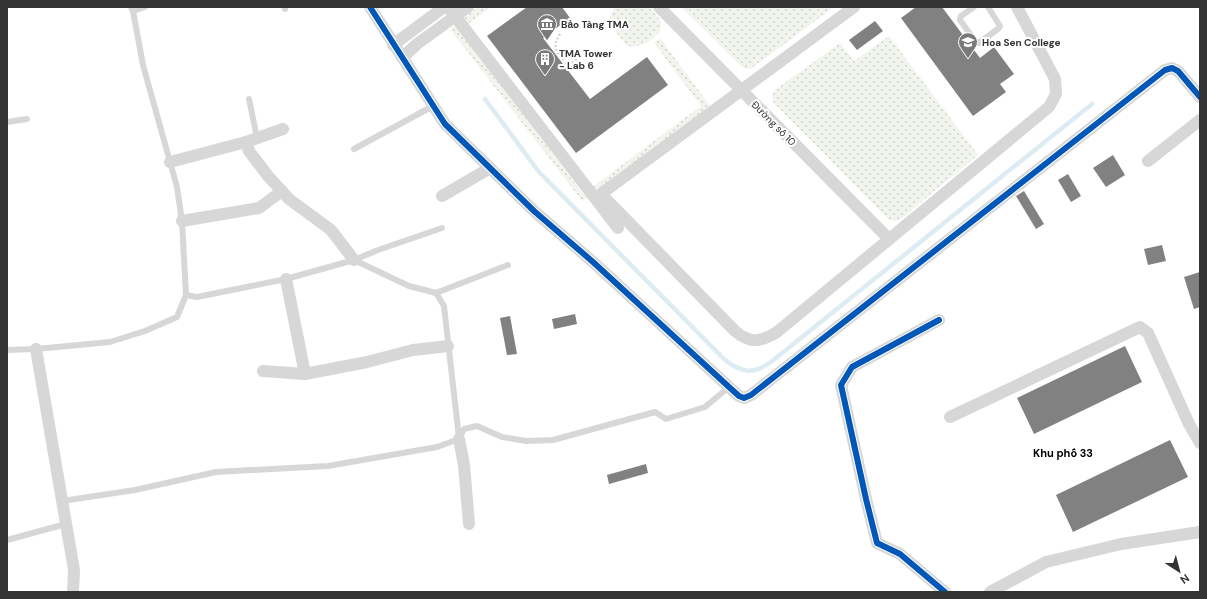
<svg xmlns="http://www.w3.org/2000/svg" width="1207" height="599" font-family="'DM Sans',sans-serif">
<style>
.grass{fill:url(#grass-dots)}
.lines{fill:none;stroke-linecap:round;stroke-linejoin:round}
.stream{stroke:#ddebf3;stroke-width:4.5}
.building{fill:#818181}
.path{stroke:#d6d6d6;stroke-width:2.5;stroke-dasharray:2 2;stroke-linecap:butt}
.lane{stroke:#d7d7d7;stroke-width:6}
.street{stroke:#d7d7d7;stroke-width:12}
.cycleway-casing{stroke:#fff;stroke-width:8}
.cycleway{stroke:#0057b8;stroke-width:6}
.labels{text-anchor:middle;stroke-width:4;stroke-linejoin:round;paint-order:stroke}
.poi-label{font-size:10px;font-weight:bold;fill:#333;stroke:#fff;text-anchor:start}
.street-label{font-size:10px;fill:#333;stroke:#fff}
.neighbourhood-label{font-size:11px;font-weight:bold;fill:#000;stroke:#fff}
</style>
<defs>
<pattern id="grass-dots" width="8" height="8" patternUnits="userSpaceOnUse"><rect width="8" height="8" fill="#f1f5ed"/><path d="M2 2h.1M6 6h.1" fill="none" stroke="#cfd2cc" stroke-width="1.8" stroke-linecap="round"/></pattern>
</defs>
<rect width="100%" height="100%" fill="#fff"/>
<!-- grass -->
<g class="grass">
<polygon points="478,7 491,7 460,30 583,194 701,106 654,43 660,38 711,107 582,201 450,29"/>
<path d="M616,7H650L661,21L660,32C648,42 644,48 627,46C619,35 601,18 616,7Z"/>
<path d="M681,7H834L752,68C747,70 745,69 741,66Z"/>
<path d="M889,36L978,155L901,219C896,221 893,222 888,219L774,103C772,98 772,95 775,90L840,43L854,61Z"/>
</g>
<g class="lines">
<!-- stream -->
<path class="stream" d="M485,99L539,172L724,359C741,373 753,375 771,362L1092,104"/>
</g>
<!-- building -->
<g class="building">
<polygon points="527,7 562,7 570,18 543,38 590,99 647,57 668,85 576,153 487,36"/>
<polygon points="916,7 942,7 980,58 994,47 1014,74 1000,84 1006,92 973,116 901,18"/>
<polygon points="875,21 883,31 857,50 849,40"/>
<polygon points="1113,155 1125,175 1106,187 1093,168"/>
<polygon points="1068,174 1081,196 1071,202 1058,180"/>
<polygon points="1024,191 1044,224 1036,229 1016,196"/>
<polygon points="1162,245 1166,261 1148,265 1144,249"/>
<polygon points="1200,272 1200,307 1194,309 1184,277"/>
<polygon points="575,314 577,324 554,329 552,319"/>
<polygon points="510,316 517,354 507,355 500,318"/>
<polygon points="1125,346 1142,382 1034,434 1017,398"/>
<polygon points="1170,440 1188,477 1073,532 1056,495"/>
<polygon points="646,464 648,473 609,484 607,475"/>
</g>
<g class="lines">
<!-- path -->
<g class="path">
<path d="M560,34C550,49 559,53 568,66"/>
<polyline points="566,68 579,57"/>
</g>
<!-- lane -->
<g class="lane">
<polyline points="131,7 133,11 145,7"/>
<polyline points="285,7 285,9"/>
<polyline points="974,7 961,16 960,20 975,41 979,43 999,28 1000,26 988,7"/>
<polyline points="249,99 257,138"/>
<polyline points="7,122 27,119"/>
<polyline points="354,149 433,106"/>
<polyline points="354,260 409,286 436,293 508,265"/>
<polyline points="436,293 444,306 459,438"/>
<polyline points="186,295 197,297 286,279 354,260 378,250 442,228"/>
<polyline points="7,350 36,349 110,342 145,331 177,317 186,295 182,221 177,187 143,65 133,11"/>
<polyline points="62,501 135,490 216,472 328,466 437,447 459,439 464,429 477,426 502,437 526,441 553,440 655,412 666,419 705,407 729,387"/>
<polyline points="7,540 66,524"/>
</g>
<!-- street -->
<g class="street">
<polyline points="370,7 445,124 534,211 593,262 729,387 739,396 744,398 751,395 1165,70 1172,68 1178,71 1200,97"/>
<polyline points="448,7 618,228"/>
<polyline points="659,7 889,239"/>
<path d="M854,7L601,194L735,331C750,344 761,342 777,332L1049,107L1056,94L1055,79L1017,7"/>
<polyline points="393,45 444,7"/>
<polyline points="402,58 417,44 468,7"/>
<polyline points="246,142 283,129"/>
<polyline points="1148,161 1200,120"/>
<polyline points="170,162 246,142 249,151 268,176 289,199 331,230 354,260"/>
<polyline points="442,196 490,168"/>
<polyline points="182,221 259,208 282,191"/>
<polyline points="286,279 305,374"/>
<polyline points="939,320 852,367 841,385 866,499 877,543 900,554 945,592"/>
<polyline points="36,349 74,570 73,592"/>
<polyline points="263,371 305,374 367,362 413,350 448,346"/>
<polyline points="950,417 1140,327 1148,333 1189,424 1200,443"/>
<polyline points="459,439 464,465 469,524"/>
<polyline points="990,592 1046,562 1121,544 1200,532"/>
</g>
<defs>
<g id="cycleway">
<polyline points="370,7 445,124 534,211 593,262 729,387 739,396 744,398 751,395 1165,70 1172,68 1178,71 1200,97"/>
<polyline points="939,320 852,367 841,385 866,499 877,543 900,554 945,592"/>
</g>
</defs>
<!-- cycleway casing -->
<use href="#cycleway" class="cycleway-casing"/>
<!-- cycleway -->
<use href="#cycleway" class="cycleway"/>
</g>
<!-- icons -->
<defs>
<symbol id="museum-pin" viewBox="-11 -11 22 30"><path d="M0 17L-7.5 6A9.5 9.5 0 1 1 7.5 6Z" fill="#7a7a7a" stroke="#fff"/><path d="M0-6L6-3V-2H-6V-3ZM-5-1h2V3h-2ZM-1-1h2V3h-2ZM3-1h2V3H3ZM-6 4H6V6H-6Z" fill="#fff"/></symbol>
<symbol id="university-pin" viewBox="-11 -11 22 30"><path d="M0 17L-7.5 6A9.5 9.5 0 1 1 7.5 6Z" fill="#7a7a7a" stroke="#fff"/><path d="M0-5L7-2L0 1L-7-2ZM-4 1L0 2.5L4 1V4Q0 6-4 4Z" fill="#fff"/></symbol>
<symbol id="building-pin" viewBox="-11 -11 22 30"><path d="M0 17L-7.5 6A9.5 9.5 0 1 1 7.5 6Z" fill="#7a7a7a" stroke="#fff"/><path d="M-4-6H4V6H1V3H-1V6H-4ZM-2.5-4.3h1.7v1.8h-1.7ZM.8-4.3h1.7v1.8H.8ZM-2.5-1h1.7V.8h-1.7ZM.8-1h1.7V.8H.8Z" fill="#fff"/></symbol>
</defs>
<g fill-rule="evenodd">
<use href="#museum-pin" x="536" y="13" width="22" height="30"/>
<use href="#university-pin" x="957" y="31" width="22" height="30"/>
<use href="#building-pin" x="534" y="48" width="22" height="30"/>
</g>
<g class="labels">
<!-- poi labels -->
<g class="poi-label">
<text x="561" y="28">Bảo Tàng TMA</text>
<text x="982" y="46">Hoa Sen College</text>
<text x="559" y="57">TMA Tower<tspan x="559" dy="12">- Lab 6</tspan></text>
</g>
<!-- street labels -->
<g class="street-label">
<text transform="translate(774 123) rotate(45)" y="4">Đường số 10</text>
</g>
<!-- neighbourhood labels -->
<g class="neighbourhood-label">
<text x="1063" y="457">Khu phố 33</text>
</g>
</g>
<!-- border -->
<rect width="1207" height="599" fill="none" stroke="#333333" stroke-width="16"/>
<!-- north arrow -->
<g transform="translate(1179 571) rotate(144)" stroke="#ffffff" stroke-width="3" paint-order="stroke">
<path d="M0-3L7 15L0 10L-7 15Z" fill="#333333"/>
<text y="-6" font-size="11" font-weight="bold" text-anchor="middle" fill="#333333">N</text>
</g>
</svg>
